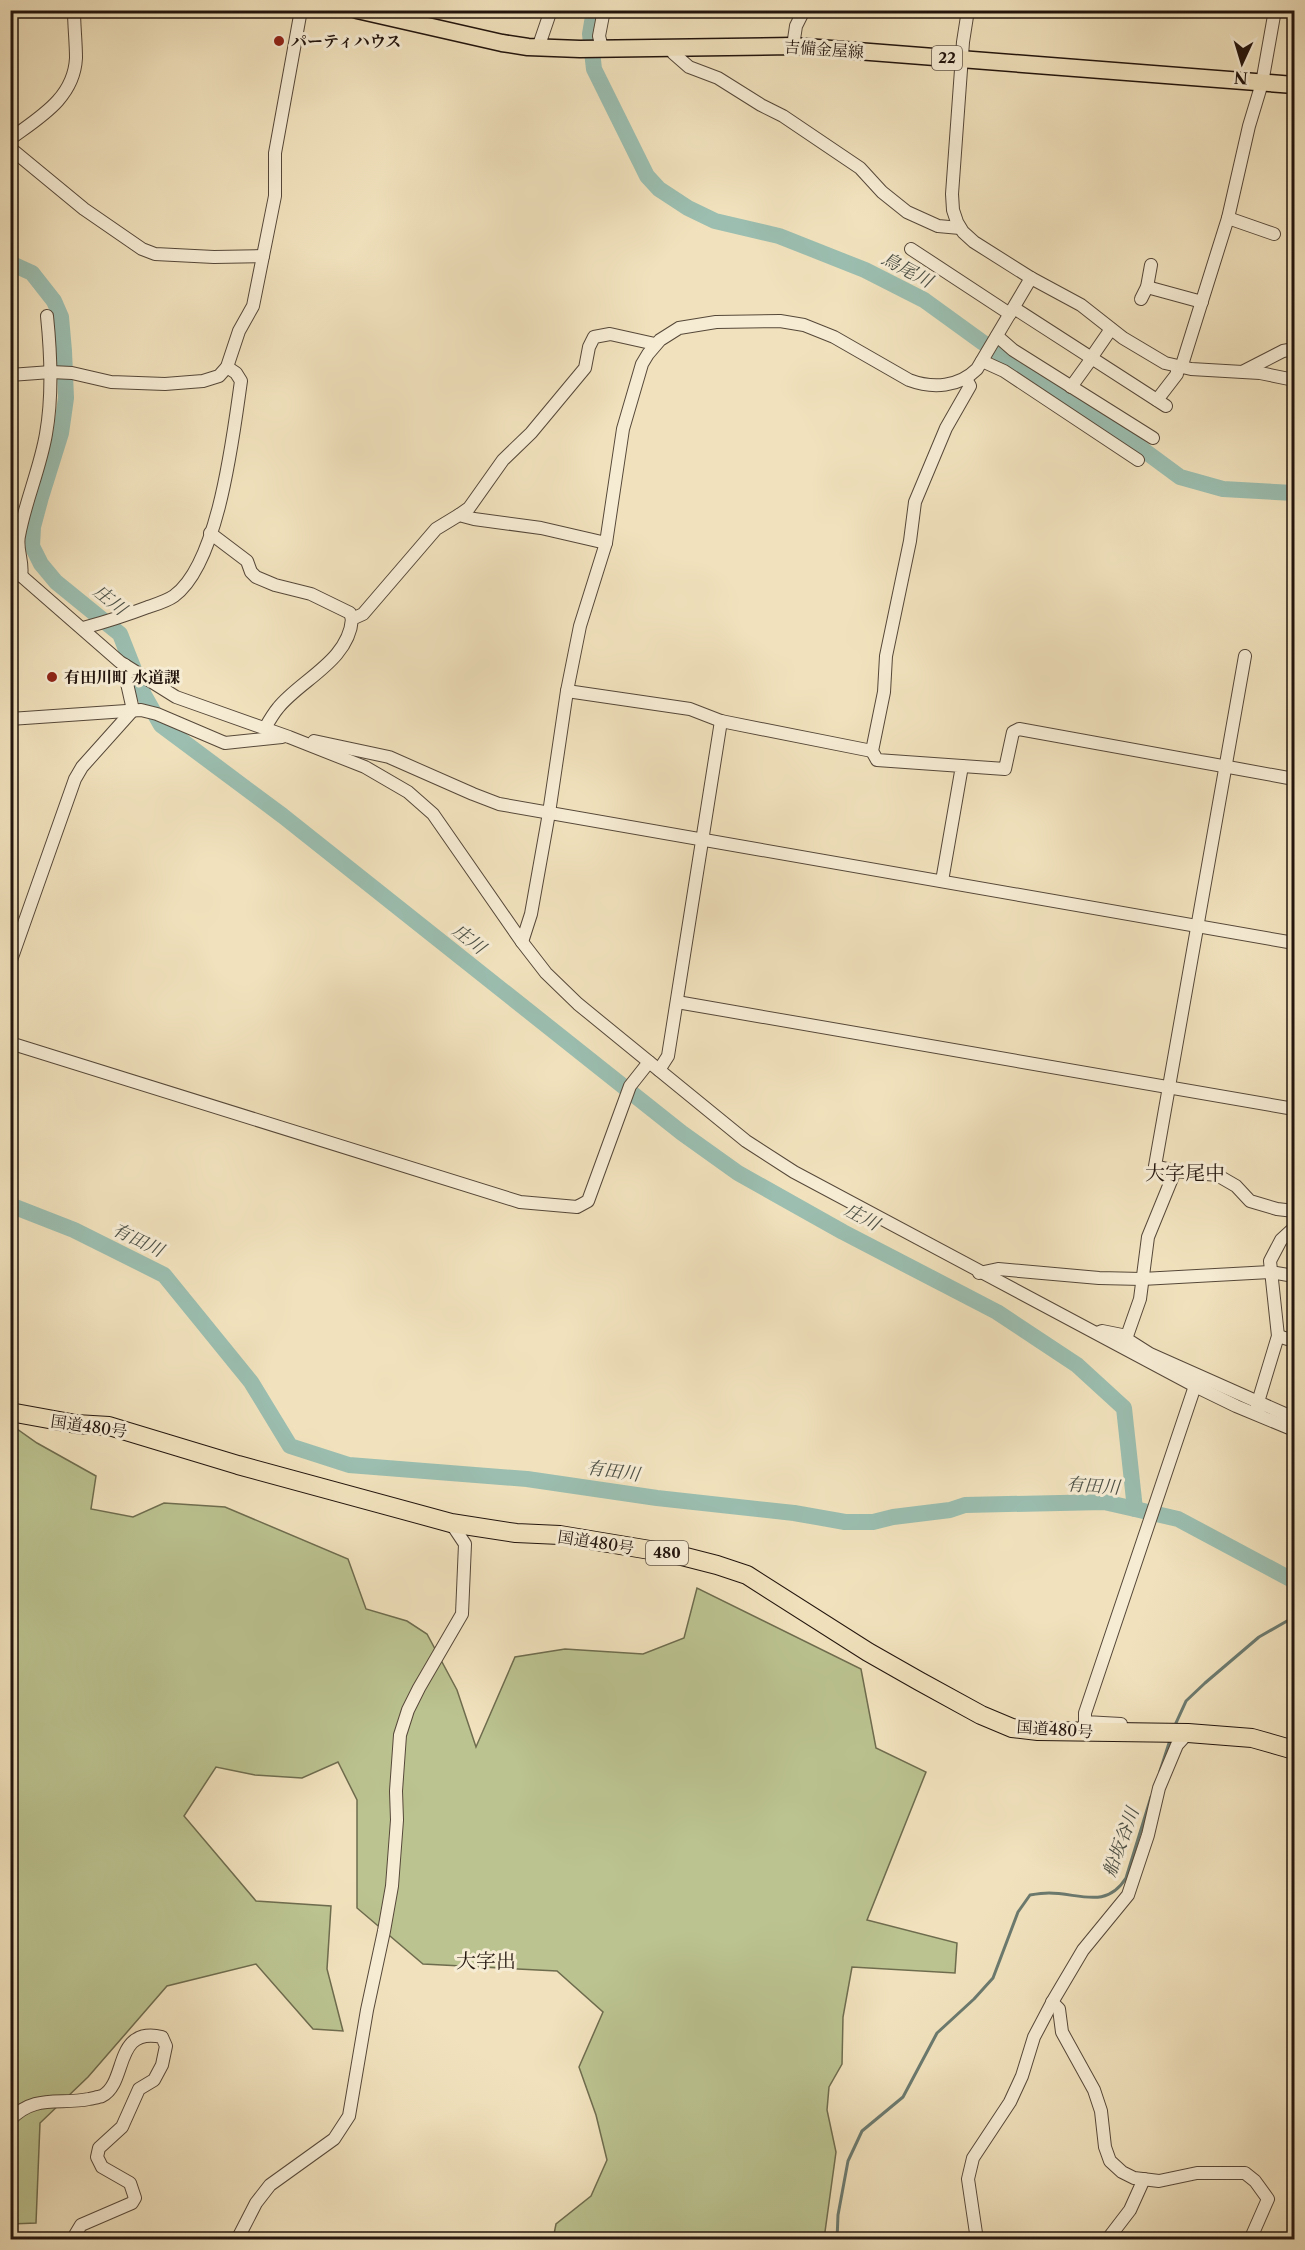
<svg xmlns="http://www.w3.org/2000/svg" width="1305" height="2250" font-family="'Libre Caslon Text','Noto Serif JP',serif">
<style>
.green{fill:#bbc390;stroke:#6e6c4e;stroke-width:1.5}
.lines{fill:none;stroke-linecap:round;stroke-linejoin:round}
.stream{stroke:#6b7a6f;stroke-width:3}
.river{stroke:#9bbeb0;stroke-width:16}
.minor-casing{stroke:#564839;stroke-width:14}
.major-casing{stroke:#22140d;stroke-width:19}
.highway-casing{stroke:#22140d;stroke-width:20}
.minor{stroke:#f6ecd4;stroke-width:12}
.major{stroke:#f1e2bd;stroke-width:16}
.highway{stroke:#f1e2bd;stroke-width:18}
.poi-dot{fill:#8f2418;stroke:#f6ecd4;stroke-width:2}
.labels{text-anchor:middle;stroke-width:6;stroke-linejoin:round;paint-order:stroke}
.shield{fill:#f6ecd4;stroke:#625549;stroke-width:1.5}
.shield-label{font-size:15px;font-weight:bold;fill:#22140d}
.poi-label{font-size:16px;font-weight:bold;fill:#22140d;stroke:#f6ecd4;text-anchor:start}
.street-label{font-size:16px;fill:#22140d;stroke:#f6ecd4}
.water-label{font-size:18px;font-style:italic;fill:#4c5046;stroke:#f6ecd4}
.quarter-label{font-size:20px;fill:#22140d;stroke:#f6ecd4}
</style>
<rect width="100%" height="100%" fill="#f1e2bd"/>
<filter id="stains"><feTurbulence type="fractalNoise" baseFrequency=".00333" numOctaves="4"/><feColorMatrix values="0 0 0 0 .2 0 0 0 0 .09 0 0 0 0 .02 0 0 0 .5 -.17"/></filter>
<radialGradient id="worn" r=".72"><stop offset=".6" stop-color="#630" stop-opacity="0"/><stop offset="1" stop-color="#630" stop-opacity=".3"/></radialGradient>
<!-- green -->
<polygon class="green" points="10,1424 37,1443 96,1476 91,1509 133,1517 164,1503 225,1507 348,1559 366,1609 407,1621 427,1634 457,1690 476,1747 515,1657 565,1649 643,1654 684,1638 697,1588 861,1669 876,1748 926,1772 867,1920 957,1943 955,1973 852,1967 843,2017 842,2064 829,2087 827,2110 836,2152 824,2239 553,2239 556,2224 591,2196 607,2160 596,2115 579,2067 603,2012 557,1971 423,1964 357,1908 357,1800 338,1762 302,1778 255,1775 216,1767 184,1816 256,1901 331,1906 327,1969 343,2031 313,2029 256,1964 167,1986 88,2077 40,2123 36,2223 11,2224"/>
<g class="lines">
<!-- stream -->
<g class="stream">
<polyline points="1175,1725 1186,1701 1205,1683 1259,1637 1294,1617"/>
<polyline points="1160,1771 1170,1740"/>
<path d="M837,2240L838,2215L848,2161L862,2131L903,2097L937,2033L974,1999L993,1978L1018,1912L1030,1895C1036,1894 1043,1893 1049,1893C1079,1893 1106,1910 1126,1878L1151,1797"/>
</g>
<!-- river -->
<g class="river">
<polyline points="594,10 590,34 594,69 647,176 659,189 688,208 715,221 779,236 865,270 924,300 982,342 1100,418 1180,477 1223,489 1294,493"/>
<polyline points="10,263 32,273 54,301 61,317 64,351 66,398 61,433 41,497 33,527 32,546 41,564 56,582 120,634 144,695 161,725 283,816 682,1133 738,1173 843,1232 997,1312 1077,1365 1124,1408 1135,1509"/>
<polyline points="10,1205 74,1230 164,1275 251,1382 290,1446 349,1465 527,1479 657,1498 794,1513 845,1522 873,1522 893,1517 950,1510 965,1505 1104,1502 1135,1509 1178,1519 1294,1581"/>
</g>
<defs>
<g id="minor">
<polyline points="968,10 963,42 952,194 953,210 957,222 963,232 974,242 1031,278 1081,305 1123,338 1165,363 1191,369 1260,373 1294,380"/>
<polyline points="793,46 796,26 804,10"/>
<polyline points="673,47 673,53 689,67 718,78 761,105 783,116 860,168 882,192 907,212 938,226 960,228"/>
<polyline points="538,48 551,10"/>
<polyline points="602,48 599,36 604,10"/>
<path d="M10,139C40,117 74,98 76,58C76,42 74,26 74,10"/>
<polyline points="10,148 84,209 142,249 155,254 214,257 263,256"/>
<polyline points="1228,218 1274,234"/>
<polyline points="911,249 1010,314"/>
<polyline points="1147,287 1202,302"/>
<polyline points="1141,299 1147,287 1151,265"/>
<polyline points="1014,308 1166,406"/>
<polyline points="997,336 1013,350 1153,438"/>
<polyline points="1091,358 1111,329"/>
<polyline points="982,361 1004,371 1138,460"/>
<polyline points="1181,368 1228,218 1249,126 1262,83 1275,10"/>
<polyline points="1244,371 1283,351 1294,349"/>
<polyline points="10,375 51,372 72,373 111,382 165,384 203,381 219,376 227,367 239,331 253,306 275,196 275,153 301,10"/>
<polyline points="1071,387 1092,358"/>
<polyline points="1157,400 1177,374 1177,367"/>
<polyline points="459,515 469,508 503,460 531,433 585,368 589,347 594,337 610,334 655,344"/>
<polyline points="210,533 247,561 251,572 256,577 275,585 311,594 350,613 352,619"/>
<polyline points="10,566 120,662 176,697 289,737 365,767 408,792 433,814 522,942 546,973 578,1004 746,1141 794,1172 1195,1386 1236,1406 1294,1430"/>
<path d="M21,576C24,563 16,549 19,536C25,502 40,469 46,434C53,395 51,355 47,316"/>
<path d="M83,628C105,622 127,615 148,607C157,604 167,601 174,596C219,563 233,436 241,381L236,373L227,367"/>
<polyline points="567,691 690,709 721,721 872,751"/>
<polyline points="10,719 141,710 157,714 225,743 282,737"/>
<path d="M265,728C269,721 273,714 278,708C300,680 349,661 352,619L363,614L436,529L459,515L474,519L541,528L606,543"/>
<polyline points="314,741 389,757 473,794 499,804 1294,943"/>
<polyline points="962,766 1005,769 1013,732 1019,729 1294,779"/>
<polyline points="942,881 962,766 877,760 872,751 884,692 886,656 910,541 915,502 946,428 970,386 966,379"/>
<path d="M522,942L531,914L549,813L567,691L580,626L606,543L623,429L642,364L648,354L660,340L679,328L716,322L780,321L804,325L834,337L909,380C933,389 959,387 977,369L1031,278"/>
<polyline points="10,963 75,779 82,767 133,710 124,670 125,665"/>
<polyline points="677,1002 1294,1109"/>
<polyline points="10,1043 520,1202 577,1207 588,1201 630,1086 649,1062"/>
<polyline points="659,1070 668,1056 721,721"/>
<polyline points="1175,1171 1155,1166 1245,656"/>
<polyline points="1294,1228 1281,1240 1270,1261 1278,1336 1258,1402 1294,1418"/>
<polyline points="979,1273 998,1269 1099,1278 1142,1279 1270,1272 1294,1276"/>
<polyline points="1097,1333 1102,1331 1127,1336 1140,1299 1148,1237 1175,1171 1217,1175 1236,1186 1250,1201 1277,1209 1294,1211"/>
<polyline points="1127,1336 1128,1340 1150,1354 1258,1402 1257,1405 1261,1407"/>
<polyline points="1278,1336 1294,1341"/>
<polyline points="1121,1724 1085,1722 1085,1713 1195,1386"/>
<polyline points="1052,2002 1059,2009 1062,2032 1094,2090 1101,2111 1105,2147 1110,2161 1122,2172 1134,2178 1159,2181 1197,2173 1245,2173 1255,2181 1268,2199 1250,2240"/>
<path d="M10,2120C34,2094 59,2105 89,2099C93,2098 99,2097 102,2096C128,2083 113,2026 162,2037L166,2046L162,2065L154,2080L139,2089L122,2127L99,2148L97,2157L102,2167L130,2183L135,2198L132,2203L81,2225L72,2240"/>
<polyline points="237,2240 256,2203 270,2185 334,2139 349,2116 367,2010 384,1931 392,1886 397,1820 396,1791 400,1735 408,1710 419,1688 462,1614 465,1544 451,1523"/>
<polyline points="977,2240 968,2179 973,2158 1010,2102 1022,2076 1034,2037 1054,1999 1083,1950 1128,1895 1148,1835 1159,1788 1177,1745 1188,1733"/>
<polyline points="1107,2240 1130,2210 1144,2179"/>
</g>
<polyline id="major" points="357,10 502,43 528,47 580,49 793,46 1294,85"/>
<polyline id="highway" points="10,1412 76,1424 109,1426 238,1465 451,1523 516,1533 560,1535 674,1554 717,1565 747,1575 868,1652 919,1681 981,1715 1012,1728 1038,1731 1188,1733 1252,1738 1294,1750"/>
</defs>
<!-- minor casing -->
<use href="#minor" class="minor-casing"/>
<!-- major casing -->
<use href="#major" class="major-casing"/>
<!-- highway casing -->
<use href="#highway" class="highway-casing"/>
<!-- minor -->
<use href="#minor" class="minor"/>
<!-- major -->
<use href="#major" class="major"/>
<!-- highway -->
<use href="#highway" class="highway"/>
</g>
<!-- markers -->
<g class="poi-dot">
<circle cx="279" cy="41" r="6"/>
<circle cx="52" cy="677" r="6"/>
</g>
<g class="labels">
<!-- shield labels -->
<g class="shield">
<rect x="932" y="46" width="30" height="24" rx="4.5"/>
<rect x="646" y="1541" width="42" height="24" rx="4.5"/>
</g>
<g class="shield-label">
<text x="947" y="63">22</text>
<text x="667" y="1558">480</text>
</g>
<!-- poi labels -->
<g class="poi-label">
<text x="291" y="47">パーティハウス</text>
<text x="64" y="683">有田川町 水道課</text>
</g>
<!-- street labels -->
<g class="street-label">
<text transform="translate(824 49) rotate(4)" y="6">吉備金屋線</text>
<text transform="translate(89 1426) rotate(8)" y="6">国道480号</text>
<text transform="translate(596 1542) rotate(9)" y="6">国道480号</text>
<text transform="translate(1055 1729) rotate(4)" y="6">国道480号</text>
</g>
<!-- water labels -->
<g class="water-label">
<text transform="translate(907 270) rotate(28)" y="6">鳥尾川</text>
<text transform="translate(110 600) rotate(39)" y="6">庄川</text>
<text transform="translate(469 939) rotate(38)" y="6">庄川</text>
<text transform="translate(862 1217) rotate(28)" y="6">庄川</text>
<text transform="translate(138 1240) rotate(26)" y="6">有田川</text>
<text transform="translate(613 1471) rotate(8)" y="6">有田川</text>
<text transform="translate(1093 1486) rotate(4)" y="6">有田川</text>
<text transform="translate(1121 1842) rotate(-70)" y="6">船坂谷川</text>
</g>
<!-- quarter labels -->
<g class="quarter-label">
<text x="1185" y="1180">大字尾中</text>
<text x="486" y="1968">大字出</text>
</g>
</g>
<!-- margin -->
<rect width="1305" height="2250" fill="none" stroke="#f1e2bd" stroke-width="36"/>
<rect x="12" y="12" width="1281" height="2226" fill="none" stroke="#22140d" stroke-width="3"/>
<rect x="18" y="18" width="1269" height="2214" fill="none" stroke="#22140d" stroke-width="1.5"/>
<!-- north arrow -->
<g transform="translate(1242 63) rotate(184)" stroke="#f6ecd4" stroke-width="4.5" paint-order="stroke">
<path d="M0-4.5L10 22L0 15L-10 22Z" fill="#22140d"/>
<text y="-9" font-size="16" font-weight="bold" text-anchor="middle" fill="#22140d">N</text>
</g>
<rect width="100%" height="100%" filter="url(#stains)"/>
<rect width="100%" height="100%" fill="url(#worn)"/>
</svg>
